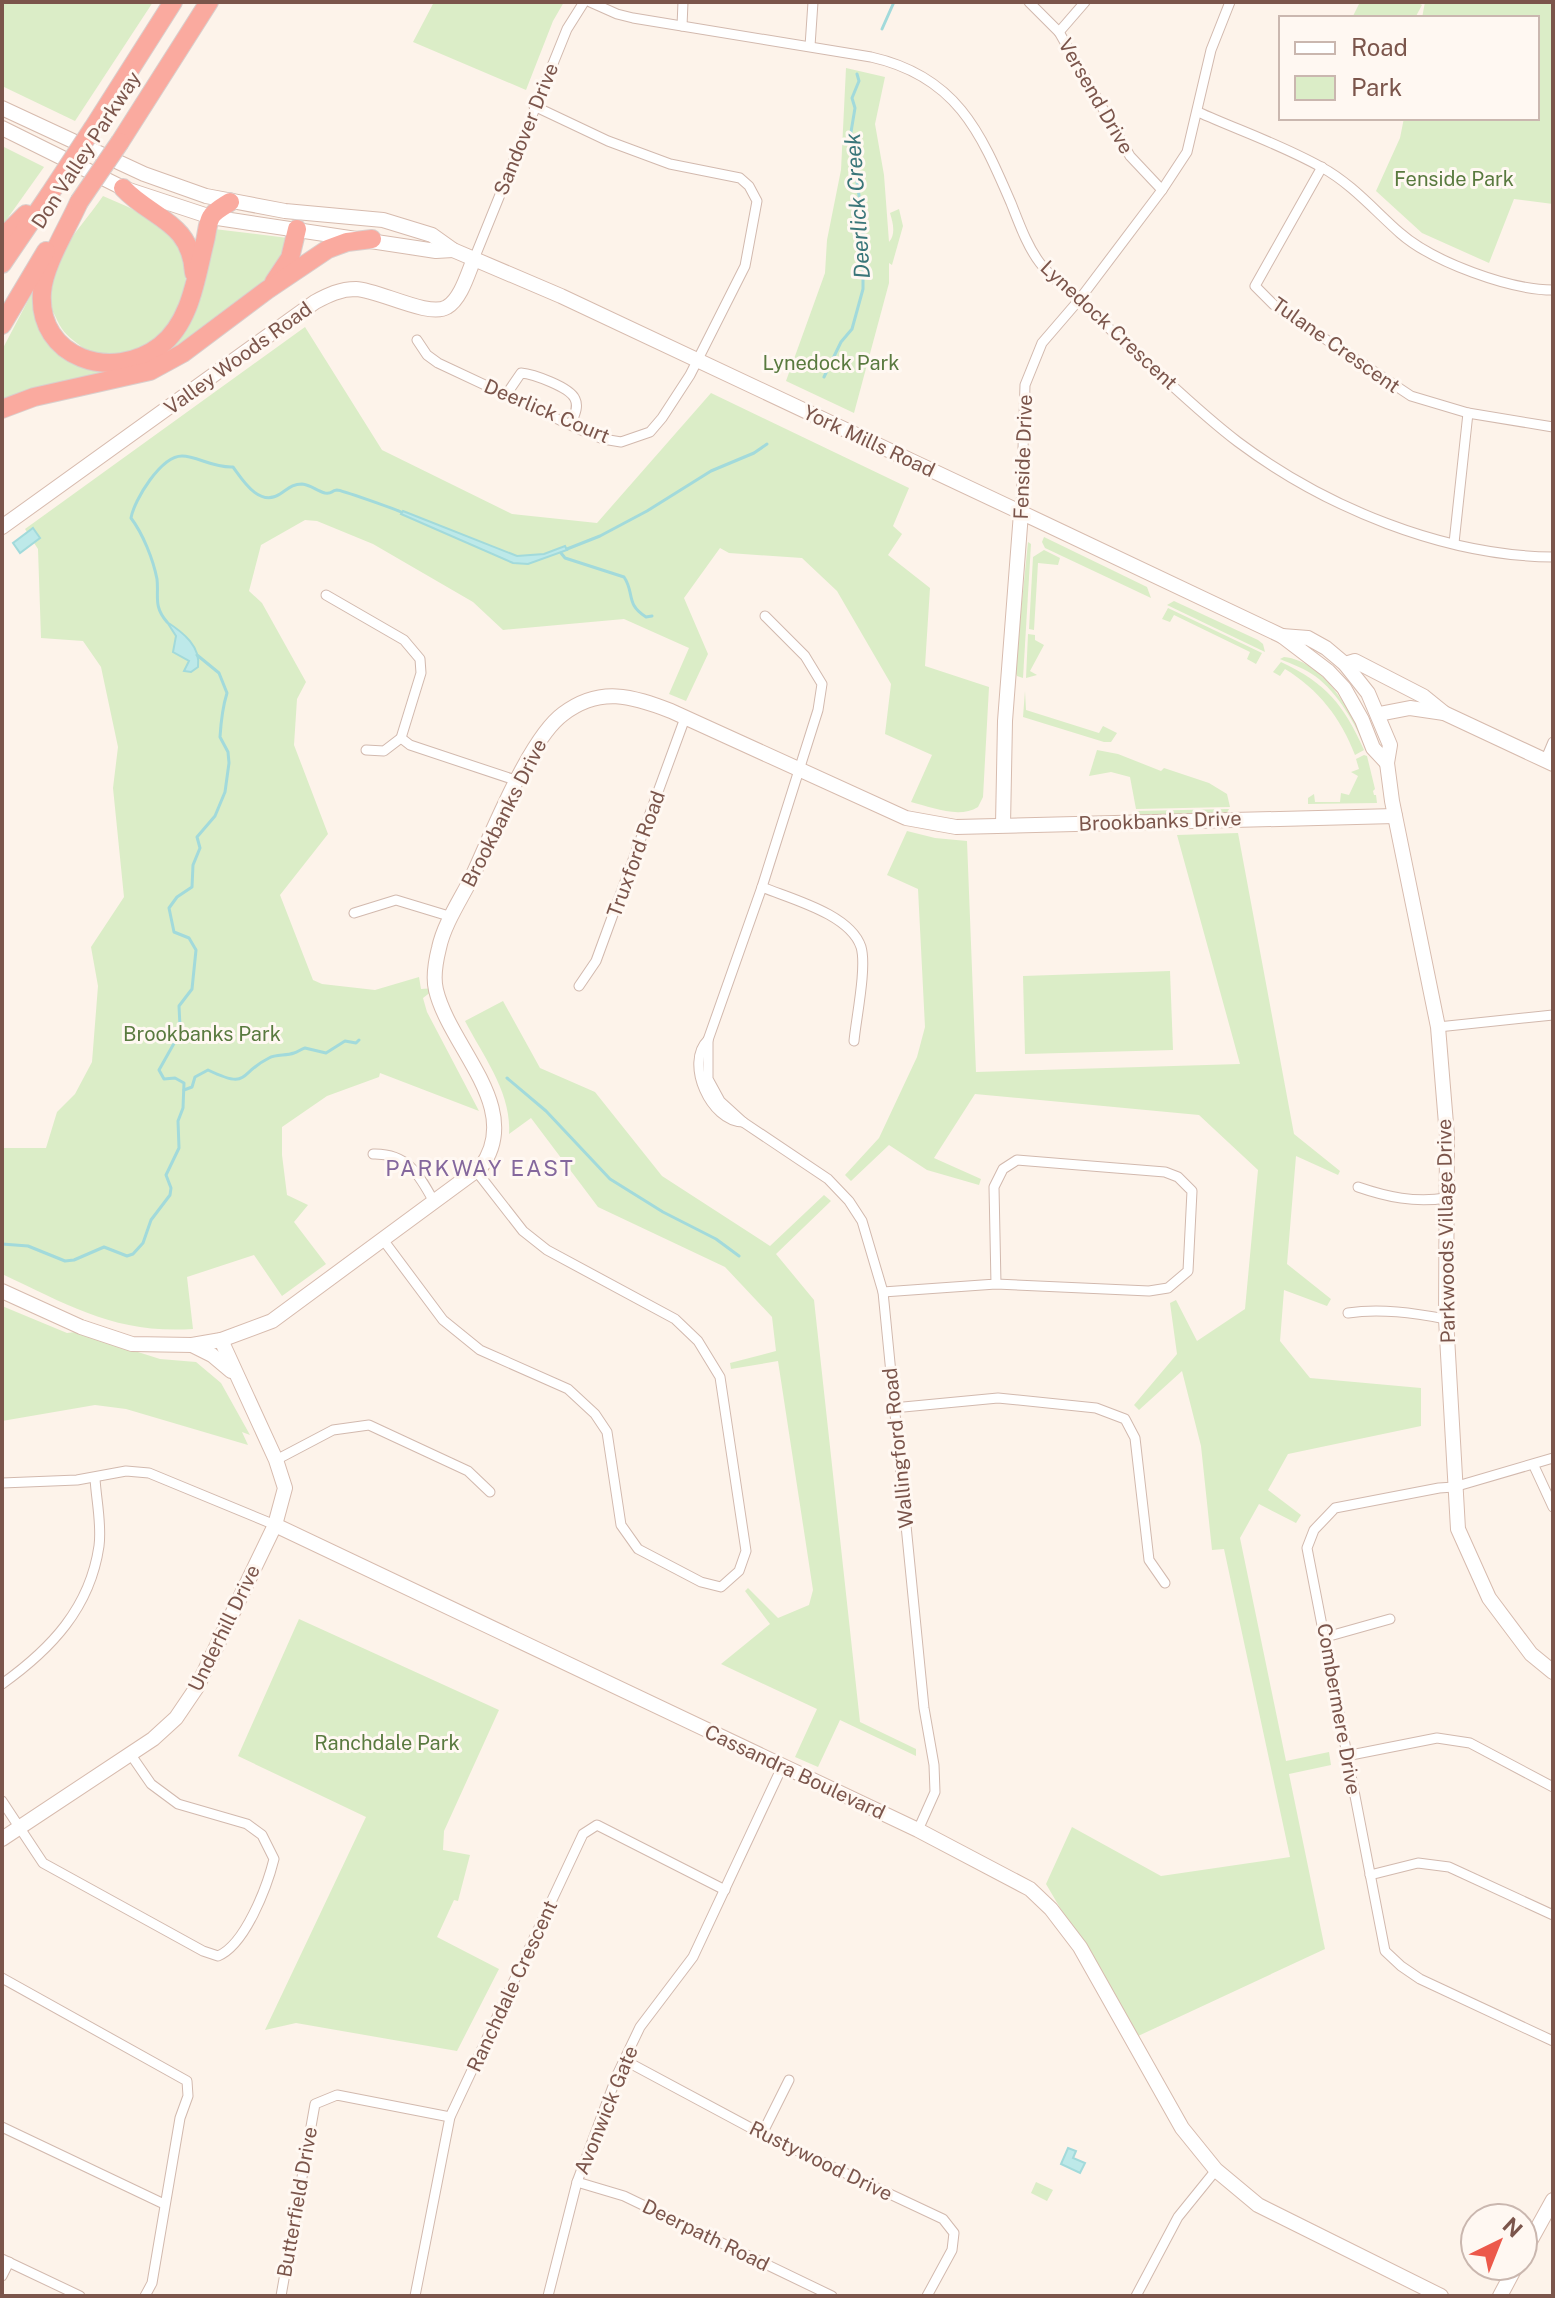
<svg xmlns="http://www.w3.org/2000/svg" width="1555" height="2298" font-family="'Public Sans',sans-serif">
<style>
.green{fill:#dbedc7}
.water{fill:#bde9e9;stroke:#a2dadb;stroke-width:2}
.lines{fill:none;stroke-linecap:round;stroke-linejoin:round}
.stream{stroke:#a2dadb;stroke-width:3}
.street-casing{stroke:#d2b9ae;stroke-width:11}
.secondary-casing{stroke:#d7bbae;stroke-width:16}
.highway-casing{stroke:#dacfcd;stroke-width:20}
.street{stroke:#fff;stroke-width:9}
.secondary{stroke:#fff;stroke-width:14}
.highway{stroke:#faaa9f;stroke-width:18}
.highway-bridge-casing{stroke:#dacfcd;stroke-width:20;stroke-linecap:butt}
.highway-bridge{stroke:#faaa9f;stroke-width:18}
.labels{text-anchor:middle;stroke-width:6;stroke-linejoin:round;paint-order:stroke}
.street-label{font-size:20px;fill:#7b554b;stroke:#fff8f2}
.park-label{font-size:20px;fill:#597a3f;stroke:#fff8f2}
.water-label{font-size:22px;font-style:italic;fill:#3a7679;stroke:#fff8f2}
.neighbourhood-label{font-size:22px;letter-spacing:2px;fill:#84679d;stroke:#fff8f2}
</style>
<rect width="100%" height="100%" fill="#fdf3ea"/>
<!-- green -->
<g class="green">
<polygon points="2,2 153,2 75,121 2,86"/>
<polygon points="434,2 564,2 553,21 526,90 413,42"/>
<polygon points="1360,2 1416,2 1422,5 1415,18 1352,18"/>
<polygon points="1425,2 1553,2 1553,204 1514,199 1489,263 1422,233 1376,191 1400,138 1404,118 1537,118 1537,18 1422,18"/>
<path d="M846,68L885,77L875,124L884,175L889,242C896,234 893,223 890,213L899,209L903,226L892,265L889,263V283L854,413L786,381L825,273L827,240L841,170Z"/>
<polygon points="2,146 44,167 2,226"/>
<path d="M103,196C127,207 154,216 172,236C218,287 141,389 82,347C70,338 63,333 57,320C55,315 51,309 50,304C47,294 53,271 57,262C66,242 90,215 103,196Z"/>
<polygon points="214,229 288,238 279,265 266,285 183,345 137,368 173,339"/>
<polygon points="33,291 41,328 120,372 2,402 2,350"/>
<path d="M305,327L382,450L512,514L597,523L711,393L909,488L893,526L902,534L888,555L930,588L925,666L989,687L983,797L978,807C959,819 931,807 911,802L932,755L885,734L891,684L837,591L802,558L729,553L720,548L684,598L708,654L686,701L669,694L689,648L624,619L503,630L473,602L373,544L317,521L305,520L261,545L249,591L262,603L306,682L297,699L294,745L328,834L280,895L313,980L322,984L375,990L419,977L421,989L436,988L423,998L427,1012L479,1111L380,1073L379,1077L327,1096L282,1127V1155L287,1195L308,1205L294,1222L326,1264L282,1296L254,1255L187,1277L193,1329C116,1334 70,1306 2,1274V1148H46L57,1112L75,1094L92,1062L98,986L91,947L124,897L113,788L118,747L101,667L83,641L41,638L38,549L25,529Z"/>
<polygon points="1044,537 1147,587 1151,598 1045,548 1042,542"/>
<polygon points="1028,542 1031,544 1023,678 1017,676 1015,671"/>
<polygon points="1044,550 1060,558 1058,565 1038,563 1034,630 1029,629 1033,557"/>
<polygon points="1174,601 1258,640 1263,644 1265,652 1167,605"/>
<polygon points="1168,608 1262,653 1256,664 1247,659 1250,652 1174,615 1170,622 1162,619"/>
<polygon points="1028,634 1035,635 1035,640 1044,645 1030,671 1037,675 1026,678"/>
<path d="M1284,657C1325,661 1354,715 1366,749C1355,723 1338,693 1315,676C1305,669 1292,664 1280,659Z"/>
<path d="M1281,662C1326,683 1344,705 1364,750L1355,755C1341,718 1318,689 1285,669L1280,676L1273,672Z"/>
<polygon points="1025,691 1026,710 1099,733 1103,726 1117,733 1111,742 1104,742 1023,717"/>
<polygon points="1097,750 1118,754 1161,771 1164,768 1209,783 1227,794 1230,807 1136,809 1130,777 1111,772 1089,776"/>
<polygon points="1364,755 1367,756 1375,789 1373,791 1374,795 1376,795 1377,803 1308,804 1308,798 1314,794 1315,802 1340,802 1341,793 1349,795 1358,776 1351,772 1359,769 1356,759"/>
<polygon points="1229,809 1227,813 1140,815 1136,811"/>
<polygon points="907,831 935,838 967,841 976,1072 1240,1064 1177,835 1238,833 1294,1134 1340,1171 1338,1175 1296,1156 1287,1264 1331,1299 1327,1306 1284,1290 1280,1341 1310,1378 1421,1388 1421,1426 1288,1454 1268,1490 1301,1515 1296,1523 1259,1504 1240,1538 1286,1761 1329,1752 1331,1765 1289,1774 1325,1949 1136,2037 1046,1884 1072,1827 1161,1876 1290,1857 1224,1549 1212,1550 1201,1446 1182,1371 1139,1410 1134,1405 1177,1354 1170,1303 1176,1300 1197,1341 1245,1309 1258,1170 1199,1115 975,1094 934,1158 981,1179 979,1185 927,1170 889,1145 851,1181 845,1175 879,1138 917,1057 925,1027 918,889 887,875"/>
<polygon points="1170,971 1173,1050 1025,1054 1023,976"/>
<path d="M503,1001L540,1068L595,1092L662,1176L770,1246L824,1195L831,1201L776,1254L814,1300L860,1722L916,1749V1756L840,1720L818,1767L795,1757L817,1709L721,1664L770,1624L745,1591L748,1588L778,1618L809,1605L813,1590L778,1361L731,1369L730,1363L776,1351L772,1317L725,1267L598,1207L531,1118L509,1134C512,1093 483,1056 465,1021Z"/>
<polygon points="2,1306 67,1333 84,1331 103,1341 160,1359 196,1362 221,1383 250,1435 242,1432 248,1445 126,1409 95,1405 2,1421"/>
<polygon points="299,1619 499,1710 444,1831 443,1850 470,1855 458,1901 454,1900 437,1937 499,1969 457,2051 296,2023 265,2030 366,1817 238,1756"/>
<polygon points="1036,2182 1053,2190 1047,2201 1031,2193"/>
</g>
<!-- water -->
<g class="water">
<polygon points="403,511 517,556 544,554 565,546 567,550 528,564 513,563 401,514"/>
<polygon points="33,528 40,538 20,553 13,543"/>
<path d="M167,622C184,633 201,647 198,667L191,672L184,671L189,661L173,652L176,636Z"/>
<polygon points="1068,2148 1076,2151 1073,2158 1085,2163 1080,2173 1061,2164"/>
</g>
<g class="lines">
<!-- stream -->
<g class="stream">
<polyline points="882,29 894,2"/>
<polyline points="824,377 841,342 852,329 863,289 863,221 850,138 855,108 852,98 859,81 857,74"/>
<polyline points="567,549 600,536 647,511 711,471 754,453 767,444"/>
<path d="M561,553L565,558L624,577C635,593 625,604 646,617L652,616"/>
<path d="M167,622C153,606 159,596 157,579C153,559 143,534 131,518C134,500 161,456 182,456C197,456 213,468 233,467C242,479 259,508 280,494C288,489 292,484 302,484C311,485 317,491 325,493C333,494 330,491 337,490C341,490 395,509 401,512"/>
<polyline points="507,1078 546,1111 610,1179 663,1212 716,1239 739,1256"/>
<path d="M184,1090L192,1087L195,1077L208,1070C250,1090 237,1074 269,1058C276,1054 286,1056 294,1053C298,1052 301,1049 305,1048L326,1053L345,1041L356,1043L359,1040"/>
<path d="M2,1244L28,1246L65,1261L74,1260L104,1247L127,1256L133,1254L143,1243L151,1220L170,1195L171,1188L166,1175L179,1148L178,1121L183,1108L184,1083L175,1078L164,1079L159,1070L177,1038L180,1026L179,1006L192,989L196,950L189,938L174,932L169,908L177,897L192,887L193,865L200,848L197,837L215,816L225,792L229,763L228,752L220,737C221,721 222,709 227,693L219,673L197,655"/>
</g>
<defs>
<g id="street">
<path d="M590,2L617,14L633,18L871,57C956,76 980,131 1011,203C1019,223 1027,246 1040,263C1051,278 1066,288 1080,301C1097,317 1115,334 1133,350C1168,381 1201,414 1238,442C1325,507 1443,556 1553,557"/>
<polyline points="1029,2 1059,32 1130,156 1162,190"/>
<polyline points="682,26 683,2"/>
<polyline points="1059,32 1085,2"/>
<polyline points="810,46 813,2"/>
<path d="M1198,112C1238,130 1282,145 1321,167C1351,183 1375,211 1400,233C1433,262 1510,290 1553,290"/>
<polyline points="1322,167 1255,286 1274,305 1411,396 1468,413 1553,427"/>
<polyline points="474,259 567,29 584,2"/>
<polyline points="417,340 427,355 438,363 581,430 603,439 621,442 650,432 662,418 690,375 745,266 757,201 749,186 740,178 670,164 608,141 534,106"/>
<path d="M506,395L521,373C533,374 570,387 575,399C579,407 574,416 571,424"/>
<polyline points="1021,513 1025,385 1042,343 1079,300 1162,190 1187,152 1211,50 1230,2"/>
<polyline points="1454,543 1468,413"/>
<polyline points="326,595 404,640 420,659 421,673 401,738 384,751 366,750"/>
<polyline points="401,738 410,745 518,781"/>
<polyline points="1545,761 1553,742"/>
<path d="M762,887C791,899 850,914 861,947C867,967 856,1019 854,1041"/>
<polyline points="354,913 396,900 452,917"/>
<polyline points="579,986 596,961 685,718"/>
<polyline points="1438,1027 1553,1015"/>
<polyline points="708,1040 708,1079 720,1101 743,1122 828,1179 849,1201 862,1221 883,1292 924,1708 934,1765 935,1792 918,1830"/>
<path d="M743,1122C711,1122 684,1063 708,1040L762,887L818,710L822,684L805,656L765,616"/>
<path d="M373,1154C407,1153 419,1174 434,1202"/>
<path d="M1358,1187C1387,1197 1415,1203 1446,1198"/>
<polyline points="384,1241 443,1320 480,1350 568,1389 595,1414 607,1432 621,1525 638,1549 701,1582 721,1587 739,1571 746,1551 720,1377 698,1341 675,1319 547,1250 523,1231 477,1172"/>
<polyline points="883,1292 996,1284 1149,1291 1168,1288 1188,1271 1192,1191 1178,1177 1165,1172 1017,1160 1003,1169 994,1187 996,1284"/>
<path d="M1348,1313C1380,1308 1414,1313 1446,1319"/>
<polyline points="893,1408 998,1398 1096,1408 1125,1419 1135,1438 1149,1560 1165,1583"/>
<polyline points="1553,1458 1454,1487 1439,1488 1335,1508 1314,1530 1307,1548 1385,1951 1401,1966 1420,1979 1553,2041"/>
<polyline points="276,1460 333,1430 369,1425 468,1471 490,1492"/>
<polyline points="1534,1466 1553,1507"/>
<polyline points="2,1483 77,1480 126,1471 149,1473 275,1525"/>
<polyline points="1326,1637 1390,1619"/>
<path d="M2,1684C51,1649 90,1608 99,1546C102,1524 96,1499 95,1478"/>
<polyline points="1346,1756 1437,1738 1470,1743 1553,1787"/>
<path d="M2,1801L43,1863L203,1951L218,1956C245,1945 267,1887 274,1859L262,1835L247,1824L178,1804L151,1784L131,1755"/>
<polyline points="1370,1875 1418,1863 1449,1867 1553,1915"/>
<polyline points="2,1978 187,2081 188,2096 180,2118 152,2283 145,2296"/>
<polyline points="624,2060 762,2134 943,2219 954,2233 952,2250 927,2296"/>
<polyline points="2,2127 164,2204"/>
<polyline points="762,2134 789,2080"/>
<polyline points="577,2182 624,2196 832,2296"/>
<polyline points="2,2259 80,2296"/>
<polyline points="2,2276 9,2262"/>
<polyline points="281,2296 315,2104 337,2095 450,2117"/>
<polyline points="415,2296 450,2117 583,1834 597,1825 725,1890"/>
<polyline points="548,2296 577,2182 618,2073 640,2027 693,1957 782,1767"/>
<polyline points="1136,2296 1178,2217 1216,2170"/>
</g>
<g id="secondary">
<polyline points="2,108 144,174 206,196 285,211 383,220 432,235 453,250 561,296 1035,519 1282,636 1328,671 1344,688 1362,720 1373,748 1387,763"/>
<polyline points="2,128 123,188 211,217 436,251 453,250"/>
<path d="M2,527L315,302C328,295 340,289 356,289C379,290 429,318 447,307C461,299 468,273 474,259"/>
<polyline points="1282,636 1308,638 1326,648 1345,664 1368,693 1390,745 1387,763 1392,801 1438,1027 1447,1136 1446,1319 1458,1529 1489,1598 1531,1654 1553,1672"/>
<polyline points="1345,664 1355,661 1423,696 1444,713 1553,764"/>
<polyline points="1379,714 1410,708 1444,713"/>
<polyline points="1003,825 1005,721 1021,513"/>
<path d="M2,1291L81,1327L132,1344L192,1345L221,1340L272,1321L481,1167C524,1108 450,1048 436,990C433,978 436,960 439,948C444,924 461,899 472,877C491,836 529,739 563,714C600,686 632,696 671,711L906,818L956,827L1395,816"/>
<polyline points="192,1345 212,1355 231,1371"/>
<polyline points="275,1525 918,1830 1030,1889 1051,1909 1080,1947 1182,2128 1216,2170 1258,2205 1441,2296"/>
<polyline points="2,1839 153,1739 176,1718 197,1687 275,1525 285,1488 276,1460 221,1340"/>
<polyline points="1523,2254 1553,2200"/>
<polyline points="1500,2296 1516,2266"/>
</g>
<g id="highway">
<polyline points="93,128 173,2"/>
<polyline points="120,142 209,2"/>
<path d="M123,188C152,219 191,221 194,273"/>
<path d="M79,202C67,229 44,265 42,292C37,359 113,382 160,346C191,322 196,277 205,241C207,234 207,224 211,217C214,211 224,206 230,202"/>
<polyline points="2,238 26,214"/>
<polyline points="2,264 49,195"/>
<polyline points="274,282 290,258 297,229"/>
<polyline points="2,325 46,251"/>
<polyline points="2,409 34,397 150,371 183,353 267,290 328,249 347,242 372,239"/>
</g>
</defs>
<!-- street casing -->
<use href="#street" class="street-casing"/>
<!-- secondary casing -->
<use href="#secondary" class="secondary-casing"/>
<!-- highway casing -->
<use href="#highway" class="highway-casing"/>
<!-- street -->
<use href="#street" class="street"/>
<!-- secondary -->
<use href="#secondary" class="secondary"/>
<!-- highway -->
<use href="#highway" class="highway"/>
<defs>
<g id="highway-bridge">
<polyline points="49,195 93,128"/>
<polyline points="79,202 120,142"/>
</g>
</defs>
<!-- highway-bridge casing -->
<use href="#highway-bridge" class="highway-bridge-casing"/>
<!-- highway-bridge -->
<use href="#highway-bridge" class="highway-bridge"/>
</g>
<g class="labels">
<!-- street labels -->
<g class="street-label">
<text transform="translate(1096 96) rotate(60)" y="7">Versend Drive</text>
<text transform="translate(526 129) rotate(-68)" y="7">Sandover Drive</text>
<text transform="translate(86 150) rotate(-57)" y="7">Don Valley Parkway</text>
<text transform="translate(1109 325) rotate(43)" y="7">Lynedock Crescent</text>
<text transform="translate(1336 345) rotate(35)" y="7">Tulane Crescent</text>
<text transform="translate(238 358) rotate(-36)" y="7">Valley Woods Road</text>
<text transform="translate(547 411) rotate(23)" y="7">Deerlick Court</text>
<text transform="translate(869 441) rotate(25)" y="7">York Mills Road</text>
<text transform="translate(1023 457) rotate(-88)" y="7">Fenside Drive</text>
<text transform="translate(504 813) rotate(-63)" y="7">Brookbanks Drive</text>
<text transform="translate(1160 821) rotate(-2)" y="7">Brookbanks Drive</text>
<text transform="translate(636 854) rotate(-70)" y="7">Truxford Road</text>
<text transform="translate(1446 1231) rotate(-91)" y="7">Parkwoods Village Drive</text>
<text transform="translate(898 1448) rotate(-96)" y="7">Wallingford Road</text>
<text transform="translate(224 1628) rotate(-64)" y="7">Underhill Drive</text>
<text transform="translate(1339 1709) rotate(80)" y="7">Combermere Drive</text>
<text transform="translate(795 1772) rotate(25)" y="7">Cassandra Boulevard</text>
<text transform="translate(512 1986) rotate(-65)" y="7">Ranchdale Crescent</text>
<text transform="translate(606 2110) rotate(-68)" y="7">Avonwick Gate</text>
<text transform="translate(821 2161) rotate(26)" y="7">Rustywood Drive</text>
<text transform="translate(297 2202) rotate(-80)" y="7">Butterfield Drive</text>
<text transform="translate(706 2235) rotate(26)" y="7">Deerpath Road</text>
</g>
<!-- park labels -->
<g class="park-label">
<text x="1454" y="186">Fenside Park</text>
<text x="831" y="370">Lynedock Park</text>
<text x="202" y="1041">Brookbanks Park</text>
<text x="387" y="1750">Ranchdale Park</text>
</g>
<!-- water labels -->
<g class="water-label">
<text transform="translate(857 206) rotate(-94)" y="8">Deerlick Creek</text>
</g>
<!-- neighbourhood labels -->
<g class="neighbourhood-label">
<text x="480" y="1176">PARKWAY EAST</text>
</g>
</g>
<!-- border -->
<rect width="1555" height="2298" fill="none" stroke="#7b554b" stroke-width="8"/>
<!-- legend -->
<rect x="1279" y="16" width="260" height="104" fill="#fff8f2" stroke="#cab7af" stroke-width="2"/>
<rect x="1295" y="42" width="40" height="12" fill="#ffffff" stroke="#cab7af" stroke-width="2"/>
<text x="1351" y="56" font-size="24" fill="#7b554b">Road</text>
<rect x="1295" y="76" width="40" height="24" fill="#dbedc7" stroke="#cab7af" stroke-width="2"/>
<text x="1351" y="96" font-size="24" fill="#7b554b">Park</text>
<!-- north arrow -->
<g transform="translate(1499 2242) rotate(43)"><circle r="38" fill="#fff8f2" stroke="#cab7af" stroke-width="2"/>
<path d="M0-6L14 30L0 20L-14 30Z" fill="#ec594b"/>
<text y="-12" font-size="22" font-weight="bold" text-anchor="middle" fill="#7b554b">N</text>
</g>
</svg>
